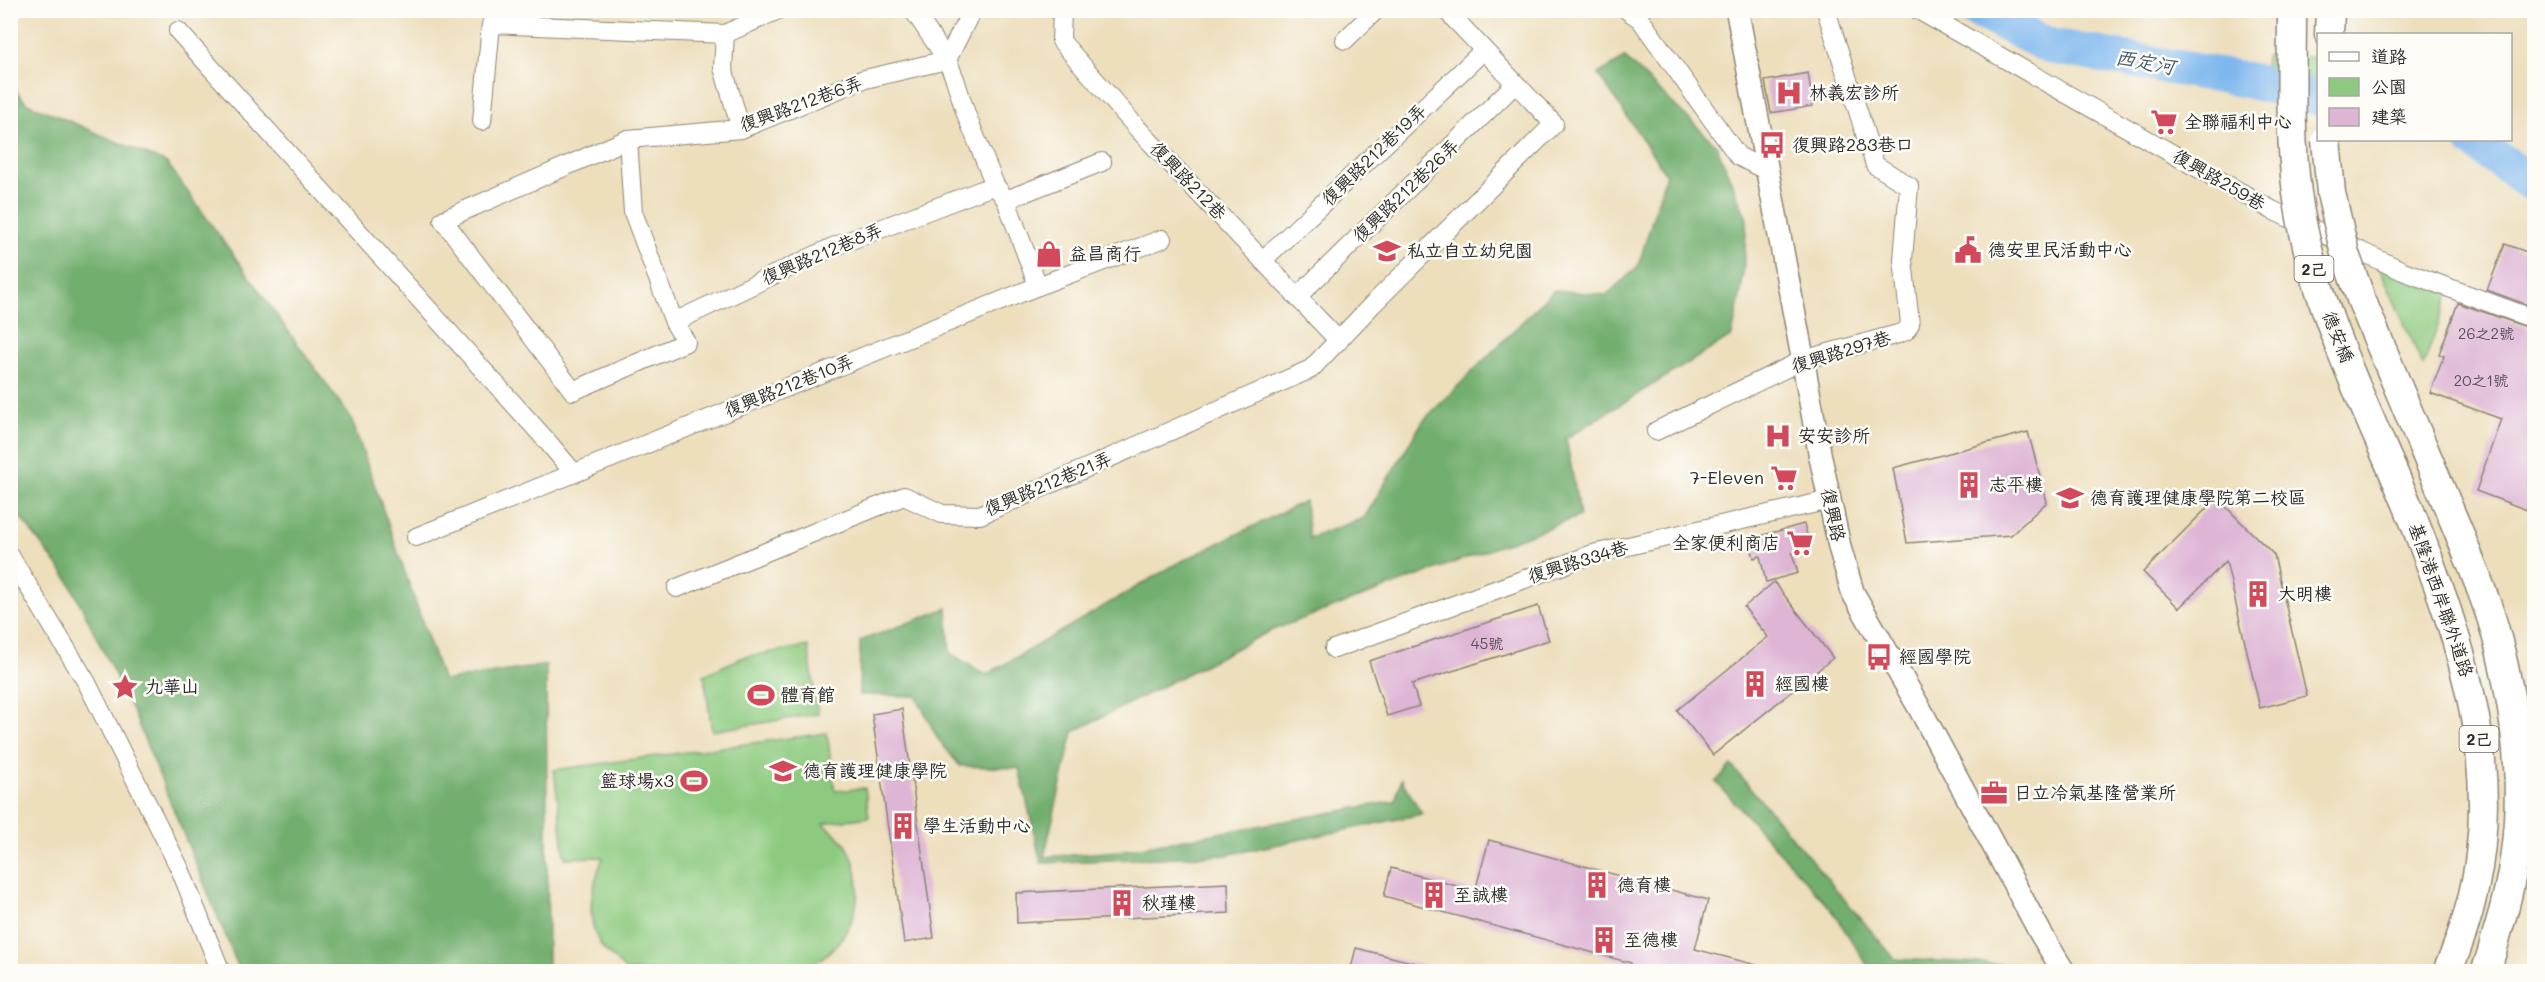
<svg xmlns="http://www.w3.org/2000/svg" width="2545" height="982" font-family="Mali,'LXGW WenKai TC',sans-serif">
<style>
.green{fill:#8dca7f;stroke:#5c7a55;stroke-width:1.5}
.forest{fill:#72ae6e;stroke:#4e6c4c;stroke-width:1.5}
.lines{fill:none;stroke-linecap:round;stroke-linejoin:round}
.river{stroke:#7eb7ee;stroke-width:36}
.building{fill:#deb5d5}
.minor-casing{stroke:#8c8474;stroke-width:20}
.tertiary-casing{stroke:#8c8474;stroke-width:25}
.primary-casing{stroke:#8c8474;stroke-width:31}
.minor{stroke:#fff;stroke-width:18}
.tertiary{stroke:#fff;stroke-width:22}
.primary{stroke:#fff;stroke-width:28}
.primary-bridge-casing{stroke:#8c8474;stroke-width:31;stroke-linecap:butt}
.primary-bridge{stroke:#fff;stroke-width:28}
.labels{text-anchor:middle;stroke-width:5;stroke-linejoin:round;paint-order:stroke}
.number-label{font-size:15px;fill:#584e56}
.shield{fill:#fdfcf7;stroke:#6a6a68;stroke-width:1.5}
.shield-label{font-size:16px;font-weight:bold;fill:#2b2b2b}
.poi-label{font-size:18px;fill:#2b2b2b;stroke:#fdfcf7;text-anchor:start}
.street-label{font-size:18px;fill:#2b2b2b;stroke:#fdfcf7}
.water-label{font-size:20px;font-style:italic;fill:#485c6f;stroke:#fdfcf7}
</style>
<rect width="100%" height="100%" fill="#fdfcf7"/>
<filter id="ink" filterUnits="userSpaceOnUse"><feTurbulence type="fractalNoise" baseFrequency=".0167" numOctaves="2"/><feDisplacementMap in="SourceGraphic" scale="12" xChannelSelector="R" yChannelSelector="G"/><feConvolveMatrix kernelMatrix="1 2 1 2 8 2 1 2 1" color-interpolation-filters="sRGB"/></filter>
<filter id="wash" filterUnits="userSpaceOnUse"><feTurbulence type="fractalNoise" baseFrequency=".008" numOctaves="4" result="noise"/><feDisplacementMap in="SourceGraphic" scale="24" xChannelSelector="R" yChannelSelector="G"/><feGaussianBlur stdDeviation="1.35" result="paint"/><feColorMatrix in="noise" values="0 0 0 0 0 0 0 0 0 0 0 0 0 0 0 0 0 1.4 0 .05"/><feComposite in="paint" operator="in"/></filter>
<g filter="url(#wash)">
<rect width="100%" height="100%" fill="#eddebc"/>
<!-- green -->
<g class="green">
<polygon points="2266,56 2318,56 2318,107 2263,97"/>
<polygon points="2376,260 2450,293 2423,366"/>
<polygon points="808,646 818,714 712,731 704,675 743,657"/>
<path d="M827,733L835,791L865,788L869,817L823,823C831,830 840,836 846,845C864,874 861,915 839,941C830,953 817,962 804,971H626C619,963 606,953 600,944C584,916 593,884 603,857L565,858L554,770Z"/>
</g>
<!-- forest -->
<g class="forest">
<polygon points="1625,58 1716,145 1747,219 1742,286 1732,336 1566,438 1580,516 1272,630 1073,732 1044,857 1119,851 1395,801 1401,779 1422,814 1227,855 1041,863 1019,768 960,766 938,739 916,696 859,695 860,641 947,608 950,653 986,675 1176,564 1305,501 1309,538 1364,518 1423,421 1554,290 1606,295 1638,267 1666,174 1598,74"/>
<polygon points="11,86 27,103 167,163 351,418 443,681 546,665 548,971 240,971 134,714 68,579 11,505"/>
<polygon points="1731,765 1895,959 2020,965 2025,971 1871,971 1832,910 1716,782"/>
</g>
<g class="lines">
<!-- river -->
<g class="river">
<polyline points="1977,10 2049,46 2247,80 2318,98"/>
<polyline points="2472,140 2528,181 2534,179"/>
</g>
</g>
<g id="blocks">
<!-- building -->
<g class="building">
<polygon points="1808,73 1813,106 1771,113 1765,81"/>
<polygon points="2505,244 2535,255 2533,307 2487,290"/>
<polygon points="2458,303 2535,330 2535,513 2476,491 2501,419 2430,393 2444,356 2439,354"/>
<polygon points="2028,432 2047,502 2011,535 1907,543 1893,468"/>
<polygon points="2217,498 2274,555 2307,696 2260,708 2226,561 2179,608 2143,572"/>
<polygon points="1804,524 1811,548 1792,553 1798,573 1766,582 1760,556 1754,558 1749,539"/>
<polygon points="1774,582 1833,658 1713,755 1677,710 1768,637 1744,607"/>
<polygon points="1538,606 1549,640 1412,684 1419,706 1387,716 1369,661"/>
<polygon points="902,709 934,938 904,943 872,714"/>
<polygon points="1489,840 1708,900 1695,949 1760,966 1759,972 1629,972 1631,963 1384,896 1391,868 1475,891"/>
<polygon points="1228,883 1229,913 1017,923 1016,893"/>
<polygon points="1356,948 1427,966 1426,972 1350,972"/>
</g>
</g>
</g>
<g filter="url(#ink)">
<use href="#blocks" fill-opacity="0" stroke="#8c8474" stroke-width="1.5"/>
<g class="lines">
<defs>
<g id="minor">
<polyline points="913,10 947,60 955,79 966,114 995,185 1006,200 1038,286"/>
<polyline points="1062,10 1061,41 1138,129 1339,341"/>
<polyline points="1627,10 1640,19 1738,156 1769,172"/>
<polyline points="1918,10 2272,210 2403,271 2534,319"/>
<polyline points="178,31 547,441 573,472"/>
<polyline points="725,34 723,68 741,129"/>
<polyline points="1345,40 1376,10"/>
<polyline points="947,60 972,10"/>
<polyline points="482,121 491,24 725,34 778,10"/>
<polyline points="628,139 443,220 573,391 686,342 674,322 833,247 995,185"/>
<polyline points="1006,200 1102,162"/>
<polyline points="1264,259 1483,51"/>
<polyline points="1297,297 1515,84"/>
<polyline points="674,322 633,212 628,139 741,129 861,80 947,60"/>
<polyline points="1656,431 1803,360 1898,334 1906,331 1910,324 1903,260 1909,186 1875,165 1826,10"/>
<polyline points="416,537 1038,286 1162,239"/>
<polyline points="10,556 87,683 180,869 221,972"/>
<polyline points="677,588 904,496 942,514 980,515 1311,369 1372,305 1554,124 1446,10"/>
<polyline points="1334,649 1593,554 1830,500"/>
</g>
<polyline id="tertiary" points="1737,10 1803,360 1820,455 1840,549 1853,593 1920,709 2041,934 2064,972"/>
<g id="primary">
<polyline points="2329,34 2330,10"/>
<path d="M2410,511C2471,665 2519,811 2447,972"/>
<path d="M2460,535C2472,567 2487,600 2496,634C2522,731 2529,827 2500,923C2495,939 2492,956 2485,972"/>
</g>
</defs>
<!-- minor casing -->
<use href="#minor" class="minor-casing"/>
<!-- tertiary casing -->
<use href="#tertiary" class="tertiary-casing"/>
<!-- primary casing -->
<use href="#primary" class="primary-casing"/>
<!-- minor -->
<use href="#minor" class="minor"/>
<!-- tertiary -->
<use href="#tertiary" class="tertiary"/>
<!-- primary -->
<use href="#primary" class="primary"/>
<defs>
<g id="primary-bridge">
<path d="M2292,10C2292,71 2289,133 2297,193C2311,301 2368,411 2410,511"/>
<polyline points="2326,140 2331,193 2345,254 2361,299 2460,535"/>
</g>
</defs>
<!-- primary-bridge casing -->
<use href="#primary-bridge" class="primary-bridge-casing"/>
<!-- primary-bridge -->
<use href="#primary-bridge" class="primary-bridge"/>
</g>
</g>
<!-- icons -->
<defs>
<symbol id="hospital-bare" viewBox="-9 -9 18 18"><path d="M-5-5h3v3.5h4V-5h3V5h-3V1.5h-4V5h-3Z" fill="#d1495b" stroke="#fdfcf7" stroke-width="2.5" paint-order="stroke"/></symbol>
<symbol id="supermarket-bare" viewBox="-9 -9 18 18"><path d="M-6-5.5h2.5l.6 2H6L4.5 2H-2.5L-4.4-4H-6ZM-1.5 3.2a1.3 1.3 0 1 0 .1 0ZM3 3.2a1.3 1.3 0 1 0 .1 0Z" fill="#d1495b" stroke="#fdfcf7" stroke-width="2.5" paint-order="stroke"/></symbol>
<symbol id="bus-bare" viewBox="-9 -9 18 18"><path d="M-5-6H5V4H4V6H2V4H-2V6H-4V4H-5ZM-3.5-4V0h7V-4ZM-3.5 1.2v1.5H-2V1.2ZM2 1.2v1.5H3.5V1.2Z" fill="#d1495b" stroke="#fdfcf7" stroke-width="2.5" paint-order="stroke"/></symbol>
<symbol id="civic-bare" viewBox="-9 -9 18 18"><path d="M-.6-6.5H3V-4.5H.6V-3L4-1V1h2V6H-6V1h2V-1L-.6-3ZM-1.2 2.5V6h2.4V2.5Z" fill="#d1495b" stroke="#fdfcf7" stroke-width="2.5" paint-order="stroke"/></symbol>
<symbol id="school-bare" viewBox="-9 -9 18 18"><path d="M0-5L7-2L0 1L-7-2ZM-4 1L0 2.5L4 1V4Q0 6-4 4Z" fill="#d1495b" stroke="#fdfcf7" stroke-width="2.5" paint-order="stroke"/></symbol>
<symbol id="shop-bare" viewBox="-9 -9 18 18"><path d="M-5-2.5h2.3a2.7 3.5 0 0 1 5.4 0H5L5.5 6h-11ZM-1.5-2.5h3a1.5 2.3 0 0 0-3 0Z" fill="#d1495b" stroke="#fdfcf7" stroke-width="2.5" paint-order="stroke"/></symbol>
<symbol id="building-bare" viewBox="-9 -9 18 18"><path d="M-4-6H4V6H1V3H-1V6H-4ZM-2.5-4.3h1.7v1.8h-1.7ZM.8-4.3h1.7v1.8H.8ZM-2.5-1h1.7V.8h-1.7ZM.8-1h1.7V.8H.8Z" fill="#d1495b" stroke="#fdfcf7" stroke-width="2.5" paint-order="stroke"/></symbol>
<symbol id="university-bare" viewBox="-9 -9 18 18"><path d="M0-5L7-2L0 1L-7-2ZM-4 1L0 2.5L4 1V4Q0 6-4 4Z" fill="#d1495b" stroke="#fdfcf7" stroke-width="2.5" paint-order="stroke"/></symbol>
<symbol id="sight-bare" viewBox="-9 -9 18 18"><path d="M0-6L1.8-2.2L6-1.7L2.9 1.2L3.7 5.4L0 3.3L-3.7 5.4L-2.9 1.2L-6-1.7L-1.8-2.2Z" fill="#d1495b" stroke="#fdfcf7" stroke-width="2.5" paint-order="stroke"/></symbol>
<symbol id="stadium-bare" viewBox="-9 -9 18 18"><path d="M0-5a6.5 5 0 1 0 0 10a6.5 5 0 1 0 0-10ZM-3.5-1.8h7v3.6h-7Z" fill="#d1495b" stroke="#fdfcf7" stroke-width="2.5" paint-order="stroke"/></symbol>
<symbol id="office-bare" viewBox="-9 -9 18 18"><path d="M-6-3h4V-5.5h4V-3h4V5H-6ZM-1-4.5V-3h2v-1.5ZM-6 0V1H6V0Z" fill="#d1495b" stroke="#fdfcf7" stroke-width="2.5" paint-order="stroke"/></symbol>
</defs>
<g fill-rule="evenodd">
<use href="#hospital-bare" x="1770" y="74" width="38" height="38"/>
<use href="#supermarket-bare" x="2145" y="103" width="38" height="38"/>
<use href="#bus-bare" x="1753" y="126" width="38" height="38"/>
<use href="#civic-bare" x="1949" y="231" width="38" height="38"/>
<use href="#school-bare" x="1368" y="232" width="38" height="38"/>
<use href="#shop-bare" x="1030" y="235" width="38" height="38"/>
<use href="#hospital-bare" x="1759" y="417" width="38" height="38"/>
<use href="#supermarket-bare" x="1765" y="459" width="38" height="38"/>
<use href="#building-bare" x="1950" y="466" width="38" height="38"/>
<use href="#university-bare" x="2051" y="479" width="38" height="38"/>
<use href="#supermarket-bare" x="1781" y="524" width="38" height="38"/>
<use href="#building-bare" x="2239" y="575" width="38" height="38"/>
<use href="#bus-bare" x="1860" y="638" width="38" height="38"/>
<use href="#building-bare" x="1736" y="665" width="38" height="38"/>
<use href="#sight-bare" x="106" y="668" width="38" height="38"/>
<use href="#stadium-bare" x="742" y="676" width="38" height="38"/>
<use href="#university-bare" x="764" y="752" width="38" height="38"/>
<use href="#stadium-bare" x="675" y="762" width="38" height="38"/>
<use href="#office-bare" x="1975" y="774" width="38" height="38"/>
<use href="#building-bare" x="884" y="807" width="38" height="38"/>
<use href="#building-bare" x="1578" y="866" width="38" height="38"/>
<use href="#building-bare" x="1415" y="876" width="38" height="38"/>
<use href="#building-bare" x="1103" y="884" width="38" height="38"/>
<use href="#building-bare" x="1585" y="921" width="38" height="38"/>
</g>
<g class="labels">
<!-- number labels -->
<g class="number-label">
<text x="2486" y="339">26之2號</text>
<text x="2481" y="386">20之1號</text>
<text x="1487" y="649">45號</text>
</g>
<!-- shield labels -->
<g class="shield">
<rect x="2294.5" y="256" width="39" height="26" rx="4.5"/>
<rect x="2459.5" y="726" width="39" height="26" rx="4.5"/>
</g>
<g class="shield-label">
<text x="2314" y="275">2己</text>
<text x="2479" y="745">2己</text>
</g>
<!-- poi labels -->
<g class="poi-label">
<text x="1809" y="99">林義宏診所</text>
<text x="2184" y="128">全聯福利中心</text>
<text x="1792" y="151">復興路283巷口</text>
<text x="1988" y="256">德安里民活動中心</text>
<text x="1407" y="257">私立自立幼兒園</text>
<text x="1069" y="260">益昌商行</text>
<text x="1798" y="442">安安診所</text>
<text x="1764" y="484" text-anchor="end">7-Eleven</text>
<text x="1989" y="491">志平樓</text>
<text x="2090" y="504">德育護理健康學院第二校區</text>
<text x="1780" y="549" text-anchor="end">全家便利商店</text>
<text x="2278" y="600">大明樓</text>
<text x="1899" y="663">經國學院</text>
<text x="1775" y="690">經國樓</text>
<text x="145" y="693">九華山</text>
<text x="781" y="701">體育館</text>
<text x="803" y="777">德育護理健康學院</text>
<text x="674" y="787" text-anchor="end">籃球場x3</text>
<text x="2014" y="799">日立冷氣基隆營業所</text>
<text x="923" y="832">學生活動中心</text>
<text x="1617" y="891">德育樓</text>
<text x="1454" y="901">至誠樓</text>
<text x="1142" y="909">秋瑾樓</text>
<text x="1624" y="946">至德樓</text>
</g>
<!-- street labels -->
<g class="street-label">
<text transform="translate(801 104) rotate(-20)" y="6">復興路212巷6弄</text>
<text transform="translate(1374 155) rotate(-44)" y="6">復興路212巷19弄</text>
<text transform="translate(2219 180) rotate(30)" y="6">復興路259巷</text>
<text transform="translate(1188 181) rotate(46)" y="6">復興路212巷</text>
<text transform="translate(1406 191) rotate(-44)" y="6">復興路212巷26弄</text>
<text transform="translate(822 254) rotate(-23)" y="6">復興路212巷8弄</text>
<text transform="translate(2338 337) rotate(68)" y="6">德安橋</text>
<text transform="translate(1841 352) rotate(-17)" y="6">復興路297巷</text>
<text transform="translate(789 386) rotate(-22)" y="6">復興路212巷10弄</text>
<text transform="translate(1048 484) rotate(-23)" y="6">復興路212巷21弄</text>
<text transform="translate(1833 515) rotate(78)" y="6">復興路</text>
<text transform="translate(1578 562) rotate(-17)" y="6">復興路334巷</text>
<text transform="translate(2441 600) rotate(71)" y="6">基隆港西岸聯外道路</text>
</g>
<!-- water labels -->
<g class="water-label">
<text transform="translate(2145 62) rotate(10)" y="7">西定河</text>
</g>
</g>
<!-- margin -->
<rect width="2545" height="982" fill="none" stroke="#fdfcf7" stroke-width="36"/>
<!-- legend -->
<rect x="2317" y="33" width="195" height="108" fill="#fdfcf7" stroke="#a9a8a5" stroke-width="1.5"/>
<rect x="2329" y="52" width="30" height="9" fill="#ffffff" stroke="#a9a8a5" stroke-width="1.5"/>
<text x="2371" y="63" font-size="18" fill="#2b2b2b">道路</text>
<rect x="2329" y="78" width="30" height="18" fill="#8dca7f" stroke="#a9a8a5" stroke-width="1.5"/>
<text x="2371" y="93" font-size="18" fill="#2b2b2b">公園</text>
<rect x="2329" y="108" width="30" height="18" fill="#deb5d5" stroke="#a9a8a5" stroke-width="1.5"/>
<text x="2371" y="123" font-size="18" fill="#2b2b2b">建築</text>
</svg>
